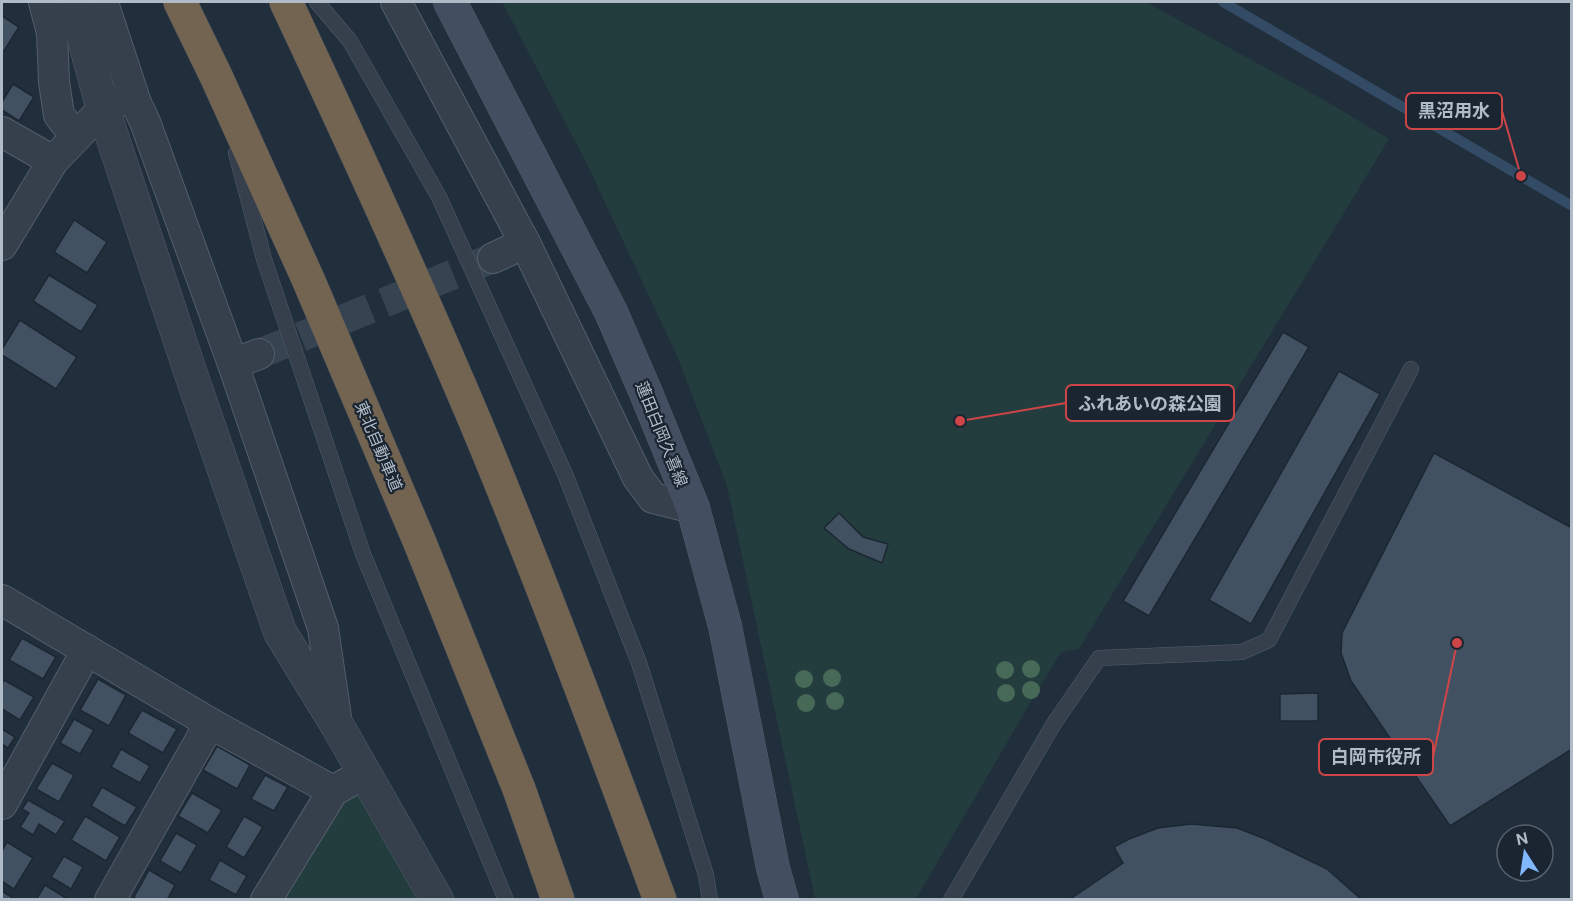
<svg xmlns="http://www.w3.org/2000/svg" width="1573" height="901" font-family="'DM Sans','Noto Sans JP',sans-serif">
<style>
.green{fill:#233c3d}
.lines{fill:none;stroke-linecap:round;stroke-linejoin:round}
.stream{stroke:#344b65;stroke-width:10}
.building{fill:#425161;stroke:#1c2733;stroke-width:1.5}
.minor-tunnel{stroke:#364351;stroke-width:30;stroke-dasharray:30 15;stroke-linecap:butt}
.service-casing{stroke:#535e6a;stroke-width:16}
.minor-casing{stroke:#535e6a;stroke-width:32}
.tertiary-casing{stroke:#535e6a;stroke-width:34}
.secondary-casing{stroke:#535e6a;stroke-width:34}
.motorway-casing{stroke:#404b57;stroke-width:34}
.service{stroke:#35404c;stroke-width:15}
.minor{stroke:#35404c;stroke-width:30}
.tertiary{stroke:#35404c;stroke-width:33}
.secondary{stroke:#434f60;stroke-width:33}
.motorway{stroke:#736452;stroke-width:33}
.tree{fill:#476a58}
.labels{text-anchor:middle;stroke-width:4.5;stroke-linejoin:round;paint-order:stroke}
.street-label{font-size:16px;fill:#b0bbc8;stroke:#1a2531}
.leader{fill:none;stroke:#ce4548;stroke-width:2}
.callout-dot{fill:#ce4548;stroke:#1a2531;stroke-width:2}
.callout{fill:#1a2531;stroke:#ce4548;stroke-width:2}
.callout-label{font-size:18px;text-anchor:middle;font-weight:bold;fill:#b0bbc8}
</style>
<rect width="100%" height="100%" fill="#212e3c"/>
<!-- green -->
<g class="green">
<polygon points="502,2 1146,2 1326,101 1389,139 1079,649 1061,652 1026,710 916,899 815,899 727,486 677,356 586,162"/>
<polygon points="356,792 417,899 281,900 342,795"/>
</g>
<g class="lines">
<!-- stream -->
<polyline class="stream" points="1223,2 1572,206"/>
</g>
<!-- building -->
<g class="building">
<polygon points="2,16 19,27 2,54"/>
<polygon points="13,84 34,97 19,121 2,110 2,102"/>
<polygon points="74,220 107,242 87,273 54,252"/>
<polygon points="49,275 98,305 81,332 33,301"/>
<polygon points="20,320 77,357 56,389 2,355 2,349"/>
<polygon points="1283,332 1309,347 1149,616 1123,601"/>
<polygon points="1339,371 1380,394 1251,624 1209,600"/>
<polygon points="1434,453 1572,528 1572,749 1450,826 1351,681 1341,653 1342,633"/>
<polygon points="839,513 863,537 888,544 882,563 849,549 824,528"/>
<polygon points="22,638 56,657 43,679 9,660"/>
<polygon points="98,679 126,695 109,726 80,710"/>
<polygon points="4,680 34,697 20,720 2,709 2,684"/>
<polygon points="1318,693 1318,721 1280,721 1280,694"/>
<polygon points="142,710 177,729 163,753 128,733"/>
<polygon points="74,719 94,730 80,754 60,743"/>
<polygon points="2,729 15,737 8,748 2,744"/>
<polygon points="217,746 250,765 237,789 203,770"/>
<polygon points="121,749 150,766 140,783 111,767"/>
<polygon points="52,763 74,775 59,802 36,789"/>
<polygon points="265,775 288,787 274,811 251,799"/>
<polygon points="102,787 137,807 125,826 91,806"/>
<polygon points="192,793 222,810 208,833 178,816"/>
<polygon points="28,800 65,821 56,835 39,824 33,835 20,827 29,813 22,809"/>
<polygon points="85,816 120,837 106,861 71,840"/>
<polygon points="244,816 263,827 244,858 226,847"/>
<polygon points="1191,824 1237,828 1263,838 1327,869 1362,900 1069,900 1123,863 1114,847 1129,839 1158,828"/>
<polygon points="176,833 197,845 181,873 160,861"/>
<polygon points="7,842 33,858 14,889 2,881 2,851"/>
<polygon points="64,856 83,867 71,889 51,877"/>
<polygon points="220,860 247,876 236,895 209,880"/>
<polygon points="149,870 175,885 167,900 138,900 134,897"/>
<polygon points="45,885 69,900 36,900"/>
<polygon points="2,891 16,900 2,900"/>
</g>
<g class="lines">
<!-- minor-tunnel -->
<polyline class="minor-tunnel" points="259,354 493,258"/>
<defs>
<g id="service">
<polyline points="317,2 350,41 439,197 565,474 639,663 706,875 710,900"/>
<polyline points="236,153 264,259 363,554 506,900"/>
<polyline points="951,900 1053,725 1099,658 1242,652 1269,640 1411,369"/>
</g>
<g id="minor">
<polyline points="44,2 52,33 54,82 59,115 76,137"/>
<polyline points="100,2 105,9 136,103"/>
<polyline points="396,2 525,243 638,478 653,498 693,508"/>
<polyline points="2,132 53,161"/>
<polyline points="2,245 53,161 103,109 123,99 136,103 145,122 233,364 323,628 337,724"/>
<polyline points="493,258 525,243"/>
<polyline points="233,364 259,354"/>
<polyline points="2,600 210,723 333,791"/>
<polyline points="2,804 87,650"/>
<polyline points="110,900 210,723"/>
<polyline points="266,900 333,791 349,782"/>
</g>
<polyline id="tertiary" points="74,2 103,109 193,380 280,632 337,725 437,900"/>
<polyline id="secondary" points="450,2 611,312 646,393 693,508 725,626 773,868 782,900"/>
<g id="motorway">
<polyline points="180,2 216,76 308,279 420,543 519,789 558,900"/>
<path d="M286,2C351,140 415,279 475,421C541,579 601,739 660,900"/>
</g>
</defs>
<!-- service casing -->
<use href="#service" class="service-casing"/>
<!-- minor casing -->
<use href="#minor" class="minor-casing"/>
<!-- tertiary casing -->
<use href="#tertiary" class="tertiary-casing"/>
<!-- secondary casing -->
<use href="#secondary" class="secondary-casing"/>
<!-- motorway casing -->
<use href="#motorway" class="motorway-casing"/>
<!-- service -->
<use href="#service" class="service"/>
<!-- minor -->
<use href="#minor" class="minor"/>
<!-- tertiary -->
<use href="#tertiary" class="tertiary"/>
<!-- secondary -->
<use href="#secondary" class="secondary"/>
<!-- motorway -->
<use href="#motorway" class="motorway"/>
</g>
<!-- trees -->
<g class="tree">
<circle cx="1031" cy="669" r="9"/>
<circle cx="1005" cy="670" r="9"/>
<circle cx="832" cy="678" r="9"/>
<circle cx="804" cy="679" r="9"/>
<circle cx="1031" cy="690" r="9"/>
<circle cx="1006" cy="693" r="9"/>
<circle cx="835" cy="701" r="9"/>
<circle cx="806" cy="703" r="9"/>
</g>
<g class="labels">
<!-- street labels -->
<g class="street-label">
<text transform="translate(662 434) rotate(68)" y="6">蓮田白岡久喜線</text>
<text transform="translate(379 446) rotate(67)" y="6">東北自動車道</text>
</g>
</g>
<!-- callouts -->
<path class="leader" d="M1521 176L1502 111M960 421L1066 403M1457 643L1433 757"/>
<g class="callout-dot">
<circle cx="1521" cy="176" r="6"/>
<circle cx="960" cy="421" r="6"/>
<circle cx="1457" cy="643" r="6"/>
</g>
<g class="callout">
<rect x="1406" y="93" width="96" height="36" rx="6"/>
<rect x="1066" y="385" width="168" height="36" rx="6"/>
<rect x="1319" y="739" width="114" height="36" rx="6"/>
</g>
<g class="callout-label">
<text x="1454" y="117">黒沼用水</text>
<text x="1150" y="410">ふれあいの森公園</text>
<text x="1376" y="763">白岡市役所</text>
</g>
<!-- border -->
<rect width="1573" height="901" fill="none" stroke="#b0bbc8" stroke-width="6"/>
<!-- north arrow -->
<g transform="translate(1525 853) rotate(348)"><circle r="28" fill="#1a2531" stroke="#56616d" stroke-width="1.5"/>
<path d="M0-4.5L10 22L0 15L-10 22Z" fill="#80b7fd"/>
<text y="-9" font-size="16" font-weight="bold" text-anchor="middle" fill="#b0bbc8">N</text>
</g>
</svg>
